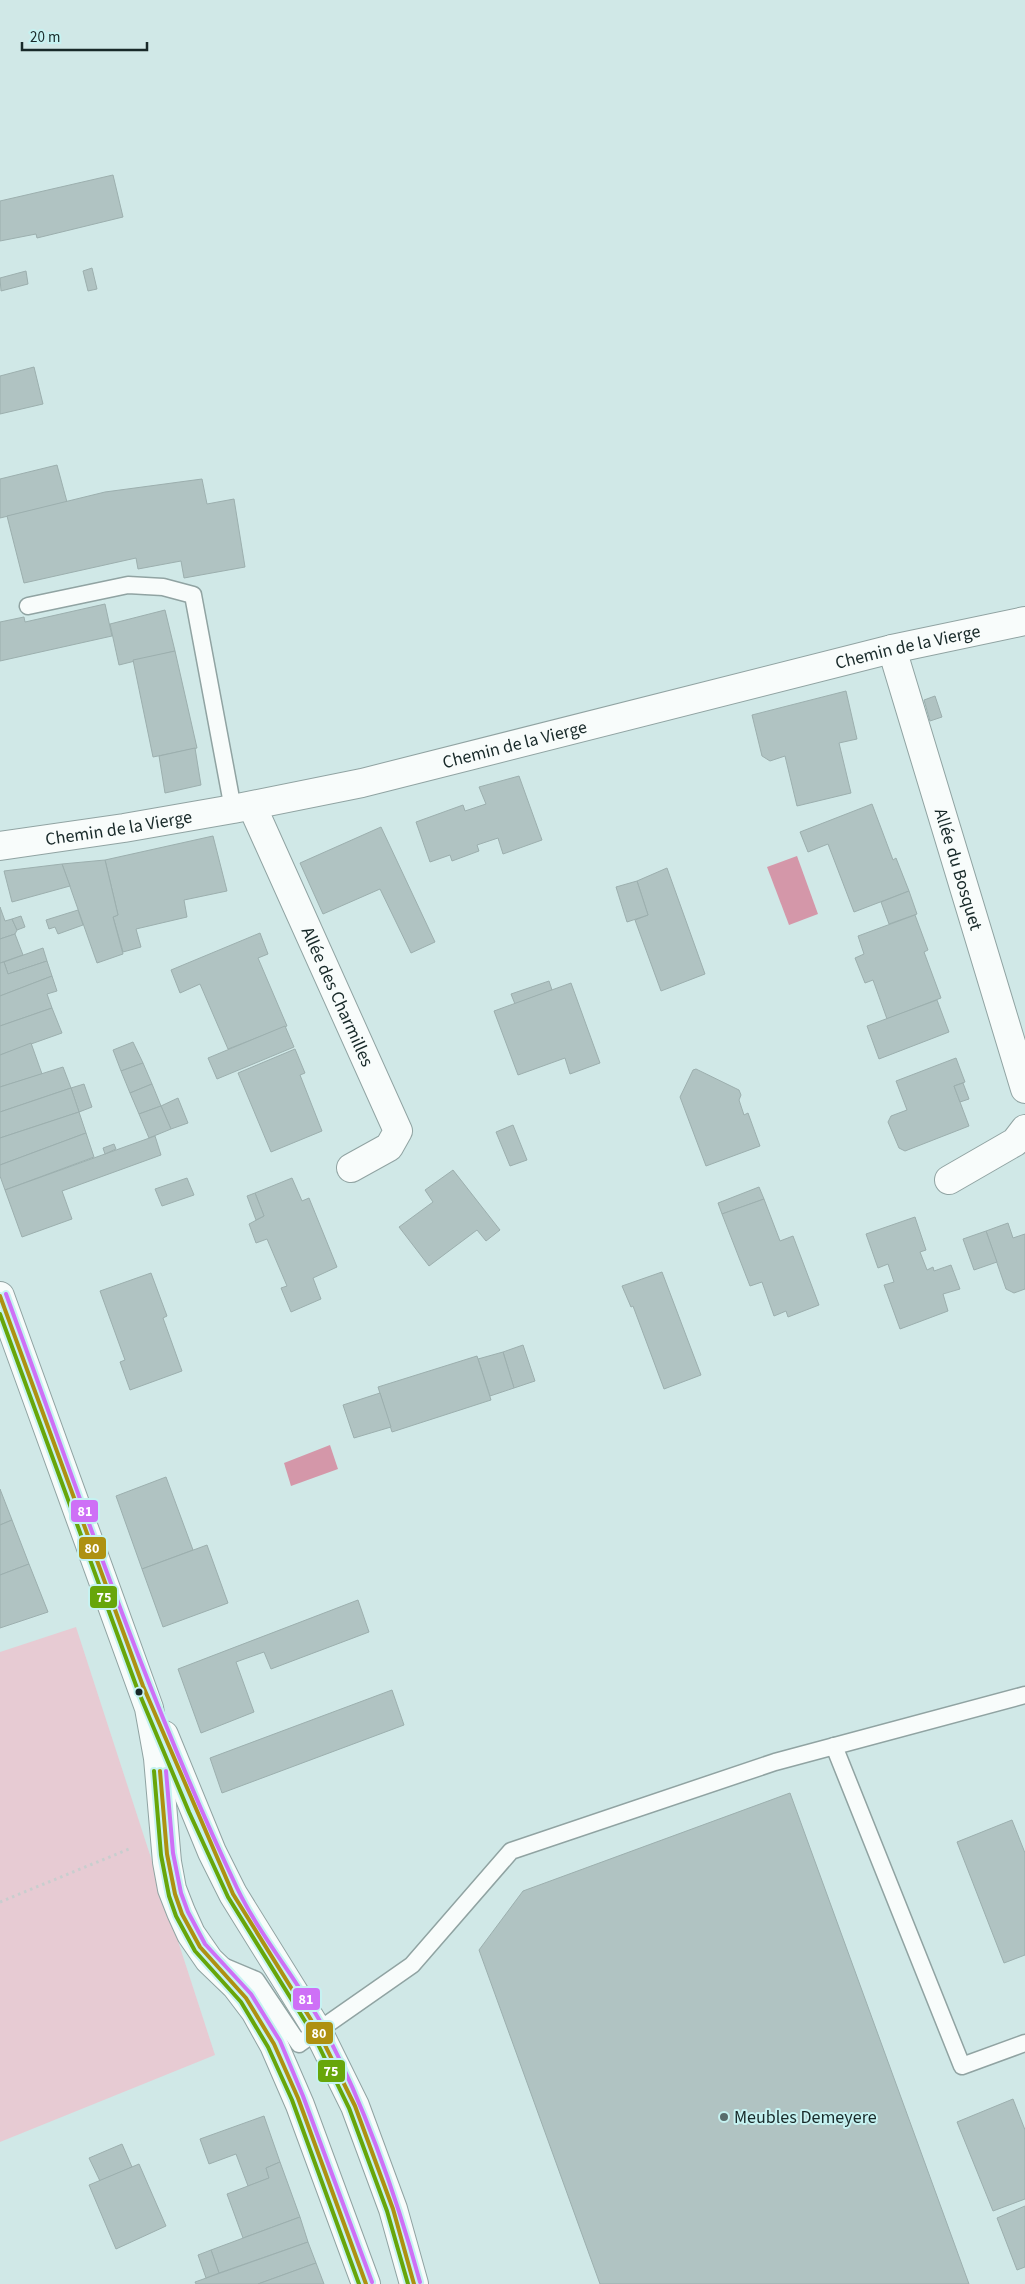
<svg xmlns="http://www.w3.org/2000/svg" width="1025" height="2284" font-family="'Source Sans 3',sans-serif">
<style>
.green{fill:#e7cbd3}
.water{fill:#d497a9}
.building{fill:#b0c3c2;stroke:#9cafae}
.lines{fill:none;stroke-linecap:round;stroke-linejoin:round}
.lane-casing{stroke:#90a3a2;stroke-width:19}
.street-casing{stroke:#90a3a2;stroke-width:30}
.secondary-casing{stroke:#90a3a2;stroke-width:30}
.path{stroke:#c8cece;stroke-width:3;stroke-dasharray:2.5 4;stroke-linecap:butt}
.lane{stroke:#f8fcfb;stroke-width:16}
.street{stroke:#f8fcfb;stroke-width:28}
.secondary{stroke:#f8fcfb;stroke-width:28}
.bus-1-casing{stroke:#c6f2f1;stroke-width:8}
.bus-2-casing{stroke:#c6f2f1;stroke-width:8}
.bus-3-casing{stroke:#c6f2f1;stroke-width:8}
.bus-1{stroke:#ae9111;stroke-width:4}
.bus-2{stroke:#67a60a;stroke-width:4}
.bus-3{stroke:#ce70f6;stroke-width:4}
.bus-dot{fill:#182929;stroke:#c6f2f1;stroke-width:2}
.poi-dot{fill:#586c6c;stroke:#c6f2f1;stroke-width:2}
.labels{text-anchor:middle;stroke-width:4;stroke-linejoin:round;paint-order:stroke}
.street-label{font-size:18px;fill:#182929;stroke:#c6f2f1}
.poi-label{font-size:18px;fill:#182929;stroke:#c6f2f1;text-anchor:start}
.line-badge{stroke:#c6f2f1;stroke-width:2}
.badge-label{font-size:14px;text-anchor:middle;font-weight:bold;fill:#fff}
</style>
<rect width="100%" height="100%" fill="#d0e8e7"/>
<!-- green -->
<polygon class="green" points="76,1627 215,2055 0,2142 0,1652"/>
<!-- water -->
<g class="water">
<polygon points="797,856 818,914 789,925 767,867"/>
<polygon points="330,1445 338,1469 291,1486 284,1463"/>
</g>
<!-- building -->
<g class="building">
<polygon points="113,175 123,217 37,238 36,234 0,241 0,201"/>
<polygon points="92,268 97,289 88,291 83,271"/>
<polygon points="26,271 28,284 1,291 0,278"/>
<polygon points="34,367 43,404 0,414 0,376"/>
<polygon points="57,465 67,502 0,518 0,479"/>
<polygon points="202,479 207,504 234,499 245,567 184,578 181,561 138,569 136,558 24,583 7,516 105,492"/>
<polygon points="105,604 112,636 0,661 0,622 24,617 25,622"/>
<polygon points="165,610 175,651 119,665 110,624"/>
<polygon points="175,651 197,748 153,757 133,660"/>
<polygon points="846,691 857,739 839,743 851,793 797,806 785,756 770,761 762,756 752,715"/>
<polygon points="935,696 942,717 930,721 924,700"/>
<polygon points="195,748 201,785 165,793 159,756"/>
<polygon points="519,776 542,840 503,854 498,838 477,845 479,851 452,861 450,855 430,862 416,822 463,805 465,811 486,804 479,787"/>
<polygon points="872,804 893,860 896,858 909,891 854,912 828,844 808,852 800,832"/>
<polygon points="381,827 435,942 411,953 380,889 323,914 300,863"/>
<polygon points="213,836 227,891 184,900 187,917 136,929 141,947 123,952 113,917 118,915 105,860"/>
<polygon points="105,860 118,915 113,917 123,954 97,963 62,864"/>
<polygon points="62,864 70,886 12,902 4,871"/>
<polygon points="667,868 705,974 661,991 635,920 648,915 637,881"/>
<polygon points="637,881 648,915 627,922 616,887"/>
<polygon points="909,891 917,914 889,924 881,902"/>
<polygon points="0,907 5,921 12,919 17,930 15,934 0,939"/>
<polygon points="78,910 83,925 58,934 55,927 49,929 46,920"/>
<polygon points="915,915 928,950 924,952 941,998 887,1019 873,980 865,983 855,958 864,954 858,936"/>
<polygon points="21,916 25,927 17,930 12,919"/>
<polygon points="260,933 268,954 258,958 287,1026 228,1049 200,984 180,993 171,970"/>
<polygon points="15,934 23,955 0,963 0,939"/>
<polygon points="43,948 47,961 8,974 4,962"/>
<polygon points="47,961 52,976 0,996 0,963 4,962 8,974"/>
<polygon points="52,976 57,991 47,994 52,1008 0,1026 0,996"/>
<polygon points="549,981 552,990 515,1004 511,994"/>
<polygon points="571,983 600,1063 570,1074 565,1058 518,1075 494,1011"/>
<polygon points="937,1000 949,1032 879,1059 867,1026"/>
<polygon points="52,1008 62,1033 0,1055 0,1026"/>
<polygon points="285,1026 294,1047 217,1079 208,1058"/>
<polygon points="133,1042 143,1063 121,1071 113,1050"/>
<polygon points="31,1043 42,1074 0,1087 0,1055"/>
<polygon points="295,1049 305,1073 300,1075 322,1131 271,1152 238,1073"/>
<polygon points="956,1058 965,1082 954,1086 969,1126 905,1151 899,1148 888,1122 891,1116 907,1110 896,1081"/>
<polygon points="143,1063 152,1084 130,1093 121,1071"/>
<polygon points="63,1067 71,1088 0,1112 0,1087"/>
<polygon points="696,1069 739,1090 741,1095 739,1100 744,1115 748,1113 760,1146 706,1166 680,1097 693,1070"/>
<polygon points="963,1083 969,1099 960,1102 954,1086"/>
<polygon points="84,1084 92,1107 79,1112 71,1088"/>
<polygon points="152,1084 161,1106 139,1114 130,1093"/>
<polygon points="71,1088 79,1112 0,1138 0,1112"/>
<polygon points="178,1098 188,1123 171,1129 161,1106"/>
<polygon points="161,1106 171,1129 149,1138 139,1114"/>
<polygon points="79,1112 86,1133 0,1165 0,1138"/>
<polygon points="513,1125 527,1160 510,1166 496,1132"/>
<polygon points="86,1133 94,1157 5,1190 0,1176 0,1165"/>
<polygon points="155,1136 161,1155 62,1191 72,1219 22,1237 5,1190"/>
<polygon points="114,1144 116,1149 105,1154 103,1148"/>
<polygon points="453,1170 500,1230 486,1241 477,1230 429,1266 399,1227 433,1202 425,1190"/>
<polygon points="187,1178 194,1195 162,1206 155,1189"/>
<polygon points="292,1178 302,1201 309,1198 337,1267 313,1278 321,1299 291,1312 281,1288 287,1286 267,1239 256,1243 249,1224 264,1216 255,1193"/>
<polygon points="759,1187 764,1199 722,1214 718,1203"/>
<polygon points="255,1193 264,1216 256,1220 247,1196"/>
<polygon points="764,1199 780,1241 793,1236 819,1305 788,1317 786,1311 774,1316 762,1282 750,1286 722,1214"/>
<polygon points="915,1217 926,1250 920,1252 927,1270 933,1267 934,1271 951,1265 960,1289 943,1294 948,1311 900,1329 884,1285 894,1282 888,1264 878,1268 866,1234"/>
<polygon points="1008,1223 1013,1238 1025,1234 1025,1289 1014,1293 1006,1289 986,1231"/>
<polygon points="986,1231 997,1262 974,1270 963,1239"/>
<polygon points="662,1272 701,1375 664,1389 633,1306 631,1307 622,1286"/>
<polygon points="151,1273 167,1316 163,1318 182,1371 130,1390 120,1362 125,1360 100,1291"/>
<polygon points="523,1345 535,1381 514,1388 503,1352"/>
<polygon points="503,1352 514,1388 490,1396 478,1359"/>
<polygon points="477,1356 491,1400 392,1432 378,1387"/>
<polygon points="380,1393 391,1427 354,1438 343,1405"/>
<polygon points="166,1477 193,1550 142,1569 116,1496"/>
<polygon points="0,1489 12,1520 0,1525"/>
<polygon points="12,1520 29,1564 0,1575 0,1525"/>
<polygon points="207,1545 228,1603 163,1627 142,1569"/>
<polygon points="29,1564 48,1612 0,1628 0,1575"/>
<polygon points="358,1600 369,1632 271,1669 264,1652 236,1662 254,1712 201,1733 178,1669"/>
<polygon points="392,1690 404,1725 222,1793 210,1758"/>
<polygon points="790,1793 969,2284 600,2284 479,1950 523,1891"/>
<polygon points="1012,1820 1025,1853 1025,1955 1004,1963 957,1842"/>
<polygon points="1013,2099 1025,2130 1025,2199 993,2211 957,2122"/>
<polygon points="264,2116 280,2162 266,2168 269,2178 248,2186 236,2154 209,2164 200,2139"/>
<polygon points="122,2144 132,2167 100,2181 89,2158"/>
<polygon points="280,2162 300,2217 243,2238 227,2194 269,2178 266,2168"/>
<polygon points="139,2164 166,2226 116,2249 89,2185"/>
<polygon points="1025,2206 1025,2267 1017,2270 997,2218"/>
<polygon points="300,2217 308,2242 219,2273 211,2250"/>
<polygon points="308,2242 316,2263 258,2284 196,2284 195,2282"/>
<polygon points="211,2250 219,2273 206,2278 198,2255"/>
<polygon points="316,2263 324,2284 258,2284"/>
</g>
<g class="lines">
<defs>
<g id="lane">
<polyline points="28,606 128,585 163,587 193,595 233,809"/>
<polyline points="834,1746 962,2066 1025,2043"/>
<polyline points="225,1967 256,1980 299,2044 412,1965 511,1851 775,1762 1025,1695"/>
</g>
<g id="street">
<path id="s1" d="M892,649L1025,1089"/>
<path id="s2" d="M252,806L398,1131L389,1147L351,1168"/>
<path id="s3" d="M0,846L124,828L233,809L362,783L892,649L1025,621"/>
<polyline points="949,1180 1015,1142 1025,1129"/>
</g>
<g id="secondary">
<polyline points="0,1296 149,1708 158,1758 167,1862 172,1889 181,1912 191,1934 209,1960 236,1986 255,2011 274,2045 300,2105 366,2284"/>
<polyline points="164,1735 212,1852 233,1894 318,2031 355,2106 393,2209 414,2284"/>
</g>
</defs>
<!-- lane casing -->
<use href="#lane" class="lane-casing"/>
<!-- street casing -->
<use href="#street" class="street-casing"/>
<!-- secondary casing -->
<use href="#secondary" class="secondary-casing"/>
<!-- path -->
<polyline class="path" points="0,1902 129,1849"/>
<!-- lane -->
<use href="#lane" class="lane"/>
<!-- street -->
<use href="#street" class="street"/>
<!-- secondary -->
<use href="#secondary" class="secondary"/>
<defs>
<g id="bus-1">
<polyline points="0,1296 143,1686 233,1894 318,2031 355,2106 393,2209 414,2284"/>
<polyline points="160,1771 167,1854 175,1894 182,1914 200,1947 246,1998 274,2044 298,2098 366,2284"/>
</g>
<g id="bus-2">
<polyline points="0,1314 137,1688 189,1812 228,1897 313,2034 349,2108 387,2211 408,2284"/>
<polyline points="154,1771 161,1855 169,1896 176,1916 195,1951 241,2002 268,2047 292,2100 359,2284"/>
</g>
<g id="bus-3">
<path d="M6,1294C79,1493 146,1696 237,1888C260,1936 299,1982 325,2030C367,2111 396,2195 420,2282"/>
<polyline points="166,1771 173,1853 181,1893 188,1912 205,1944 251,1994 280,2041 303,2096 372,2282"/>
</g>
</defs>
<!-- bus-1 casing -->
<use href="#bus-1" class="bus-1-casing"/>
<!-- bus-2 casing -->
<use href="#bus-2" class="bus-2-casing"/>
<!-- bus-3 casing -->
<use href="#bus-3" class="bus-3-casing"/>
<!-- bus-1 -->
<use href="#bus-1" class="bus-1"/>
<!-- bus-2 -->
<use href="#bus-2" class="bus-2"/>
<!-- bus-3 -->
<use href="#bus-3" class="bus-3"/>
</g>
<!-- markers -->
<circle class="bus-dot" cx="139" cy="1692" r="4.5"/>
<circle class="poi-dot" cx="724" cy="2117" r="5"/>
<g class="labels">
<!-- street labels -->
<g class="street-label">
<text dy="6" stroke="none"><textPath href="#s3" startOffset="930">Chemin de la Vierge</textPath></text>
<text dy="6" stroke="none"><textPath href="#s3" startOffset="525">Chemin de la Vierge</textPath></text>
<text dy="6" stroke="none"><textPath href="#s3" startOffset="120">Chemin de la Vierge</textPath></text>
<text dy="6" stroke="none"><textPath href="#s1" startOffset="230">Allée du Bosquet</textPath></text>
<text dy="6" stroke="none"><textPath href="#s2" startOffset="209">Allée des Charmilles</textPath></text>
</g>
<!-- poi labels -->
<g class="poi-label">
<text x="734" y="2123">Meubles Demeyere</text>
</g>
</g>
<g class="line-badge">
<rect x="70" y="1499" width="29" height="24" rx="5" fill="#ce70f6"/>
<rect x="78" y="1536" width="29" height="24" rx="5" fill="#ae9111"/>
<rect x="89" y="1585" width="29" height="24" rx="5" fill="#67a60a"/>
<rect x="292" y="1987" width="29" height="24" rx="5" fill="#ce70f6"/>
<rect x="305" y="2021" width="29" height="24" rx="5" fill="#ae9111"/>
<rect x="317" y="2059" width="29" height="24" rx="5" fill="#67a60a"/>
</g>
<g class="badge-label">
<text x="85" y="1516">81</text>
<text x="92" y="1553">80</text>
<text x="104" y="1602">75</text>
<text x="306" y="2004">81</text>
<text x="319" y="2038">80</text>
<text x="331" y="2076">75</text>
</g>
<!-- scale -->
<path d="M22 42v8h125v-8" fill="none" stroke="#182929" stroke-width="2.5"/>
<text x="30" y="42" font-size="15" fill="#182929" stroke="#c6f2f1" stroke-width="4" paint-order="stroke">20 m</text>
</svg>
